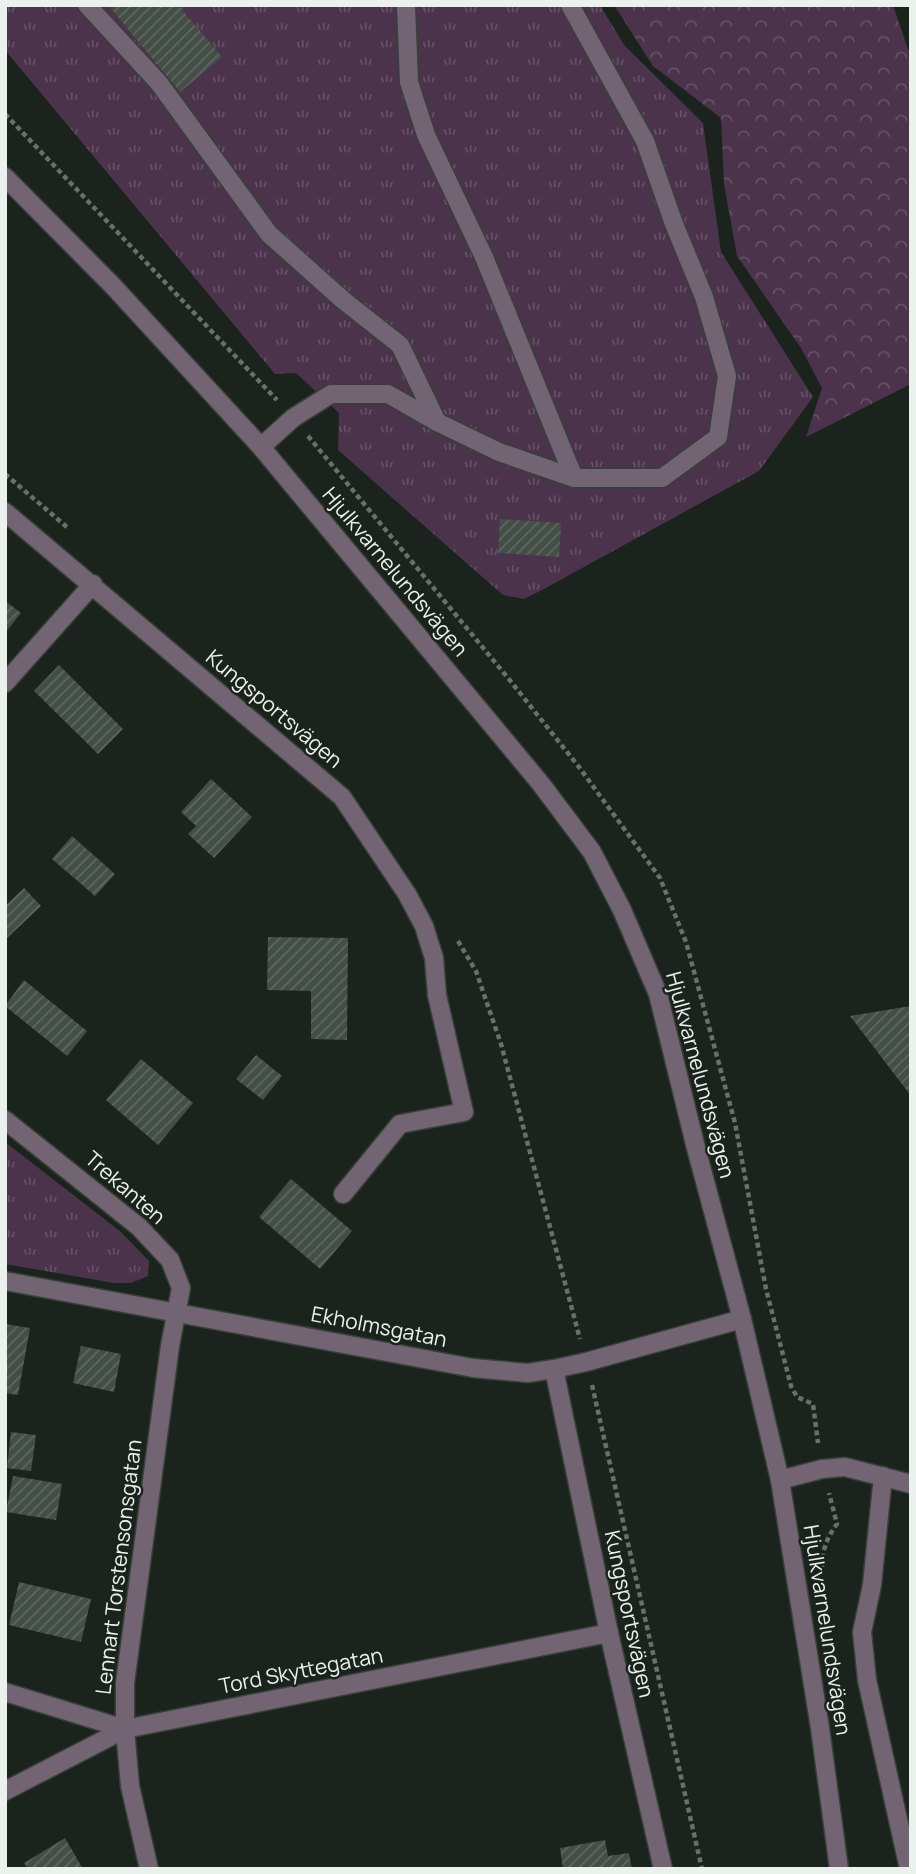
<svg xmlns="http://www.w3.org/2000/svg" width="916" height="1874" font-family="Manrope,sans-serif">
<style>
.forest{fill:url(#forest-crowns)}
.park{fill:url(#park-tufts)}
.building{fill:url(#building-hatch)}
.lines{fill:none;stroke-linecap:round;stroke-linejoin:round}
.service-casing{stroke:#374039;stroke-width:21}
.minor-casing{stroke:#374039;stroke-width:21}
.tertiary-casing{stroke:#374039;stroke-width:21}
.path{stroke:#677069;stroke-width:4.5;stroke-dasharray:5 3.5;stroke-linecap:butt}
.service{stroke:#726472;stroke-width:18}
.minor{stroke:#726472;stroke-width:18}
.tertiary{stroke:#726472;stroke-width:18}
.labels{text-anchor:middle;stroke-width:5;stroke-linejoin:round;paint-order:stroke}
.street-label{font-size:21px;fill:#ebf2ed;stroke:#1a231c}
</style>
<defs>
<pattern id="forest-crowns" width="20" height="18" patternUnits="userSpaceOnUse" patternTransform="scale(1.75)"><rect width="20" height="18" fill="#4b334c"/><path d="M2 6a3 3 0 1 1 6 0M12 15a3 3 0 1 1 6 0" fill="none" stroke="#655166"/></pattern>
<pattern id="park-tufts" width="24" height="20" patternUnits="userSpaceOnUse" patternTransform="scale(1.75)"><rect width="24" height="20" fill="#4b334c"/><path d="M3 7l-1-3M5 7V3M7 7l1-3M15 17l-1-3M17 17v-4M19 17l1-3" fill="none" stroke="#655166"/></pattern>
<pattern id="building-hatch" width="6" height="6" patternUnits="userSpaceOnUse" patternTransform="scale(1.75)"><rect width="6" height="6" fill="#434e46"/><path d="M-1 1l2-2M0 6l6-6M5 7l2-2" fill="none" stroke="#5e6861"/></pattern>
</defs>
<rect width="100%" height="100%" fill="#1a231c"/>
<!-- forest -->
<polygon class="forest" points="614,5 893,5 911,58 911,384 806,437 822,388 801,348 737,256 724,184 721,118 653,66"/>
<!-- park -->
<g class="park">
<polygon points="5,5 600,5 624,45 703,123 721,252 813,397 759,471 542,590 524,599 503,595 338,450 339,413 296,373 275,374 5,50"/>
<polygon points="5,1142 121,1232 149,1261 148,1276 131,1283 114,1283 5,1264"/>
</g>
<!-- building -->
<g class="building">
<polygon points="108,5 178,5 222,57 180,92"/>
<polygon points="500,519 561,523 559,557 498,553"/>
<polygon points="5,601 21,613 5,633"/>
<polygon points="59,665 123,729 98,754 34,691"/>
<polygon points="211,779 252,817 214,858 188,834 196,826 181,812"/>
<polygon points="72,836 115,874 95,896 52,859"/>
<polygon points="24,888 41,906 5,940 5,906"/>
<polygon points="268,937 348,938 347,1040 311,1039 311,991 267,990"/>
<polygon points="24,980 87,1031 67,1056 5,1006"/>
<polygon points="911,1006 911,1096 850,1016"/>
<polygon points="256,1055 282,1076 263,1100 236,1079"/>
<polygon points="141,1059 193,1103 158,1145 106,1100"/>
<polygon points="291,1179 352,1231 320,1269 259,1217"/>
<polygon points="5,1324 30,1328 18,1395 5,1393"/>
<polygon points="81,1346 121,1354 114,1392 73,1383"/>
<polygon points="11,1432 36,1435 31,1471 7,1468"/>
<polygon points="13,1476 62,1484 56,1520 6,1512"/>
<polygon points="19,1582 91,1599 81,1642 9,1625"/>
<polygon points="65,1838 83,1869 28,1869 24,1863"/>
<polygon points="605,1840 608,1856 629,1853 632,1869 563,1869 560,1848"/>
</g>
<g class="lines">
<defs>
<g id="service">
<polyline points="87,5 159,83 269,234 343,300 400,345 437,422 499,452 574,478 662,478 718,437 727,376 704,297 674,224 645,141 570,5"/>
<polyline points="406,5 409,82 426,135 484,257 574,478"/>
<polyline points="261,447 293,418 331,394 388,394 437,422"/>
<polyline points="343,1194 400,1124 464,1112 437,995"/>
<polyline points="883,1476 872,1585 862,1632 867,1680 909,1869"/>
</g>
<g id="minor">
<polyline points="5,512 342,797 407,894 424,926 434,958 437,995"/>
<polyline points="5,683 93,584"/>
<polyline points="5,1120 139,1227 170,1260 181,1288 170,1346 125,1683 125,1729 130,1786 149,1869"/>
<polyline points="5,1281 473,1368 528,1373 554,1369 586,1362 742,1319"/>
<polyline points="554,1369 609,1633 663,1869"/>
<polyline points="780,1480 822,1469 845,1467 911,1484"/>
<polyline points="5,1692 125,1729 609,1633"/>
<polyline points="5,1791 125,1729"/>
</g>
<polyline id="tertiary" points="5,177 113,286 261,447 541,784 592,852 622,910 658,994 696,1148 742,1319 780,1480 820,1728 839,1869"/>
</defs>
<!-- service casing -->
<use href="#service" class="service-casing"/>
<!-- minor casing -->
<use href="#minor" class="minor-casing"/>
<!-- tertiary casing -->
<use href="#tertiary" class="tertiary-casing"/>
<!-- path -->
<g class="path">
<polyline points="5,114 277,400"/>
<polyline points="308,436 508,678 579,767 660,878 686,942 735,1123 766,1289 791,1386 797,1397 813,1404 818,1443"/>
<polyline points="5,474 68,528"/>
<polyline points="458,941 476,971 501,1044 580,1339"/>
<polyline points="592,1385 702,1869"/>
<path d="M822,1567C822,1551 827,1537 837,1524L829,1493"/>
</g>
<!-- service -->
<use href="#service" class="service"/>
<!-- minor -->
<use href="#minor" class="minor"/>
<!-- tertiary -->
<use href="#tertiary" class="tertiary"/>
</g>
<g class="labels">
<!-- street labels -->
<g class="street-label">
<text transform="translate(395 572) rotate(50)" y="7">Hjulkvarnelundsvägen</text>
<text transform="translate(274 709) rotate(40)" y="7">Kungsportsvägen</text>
<text transform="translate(700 1075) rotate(75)" y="7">Hjulkvarnelundsvägen</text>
<text transform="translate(125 1188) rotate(41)" y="7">Trekanten</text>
<text transform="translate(379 1327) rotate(11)" y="7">Ekholmsgatan</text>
<text transform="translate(119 1567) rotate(-83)" y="7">Lennart Torstensonsgatan</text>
<text transform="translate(629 1614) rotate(78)" y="7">Kungsportsvägen</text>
<text transform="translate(827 1630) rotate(81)" y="7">Hjulkvarnelundsvägen</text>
<text transform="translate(301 1671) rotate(-11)" y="7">Tord Skyttegatan</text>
</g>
</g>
<!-- border -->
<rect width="916" height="1874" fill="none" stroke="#ebf2ed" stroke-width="14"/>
</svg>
